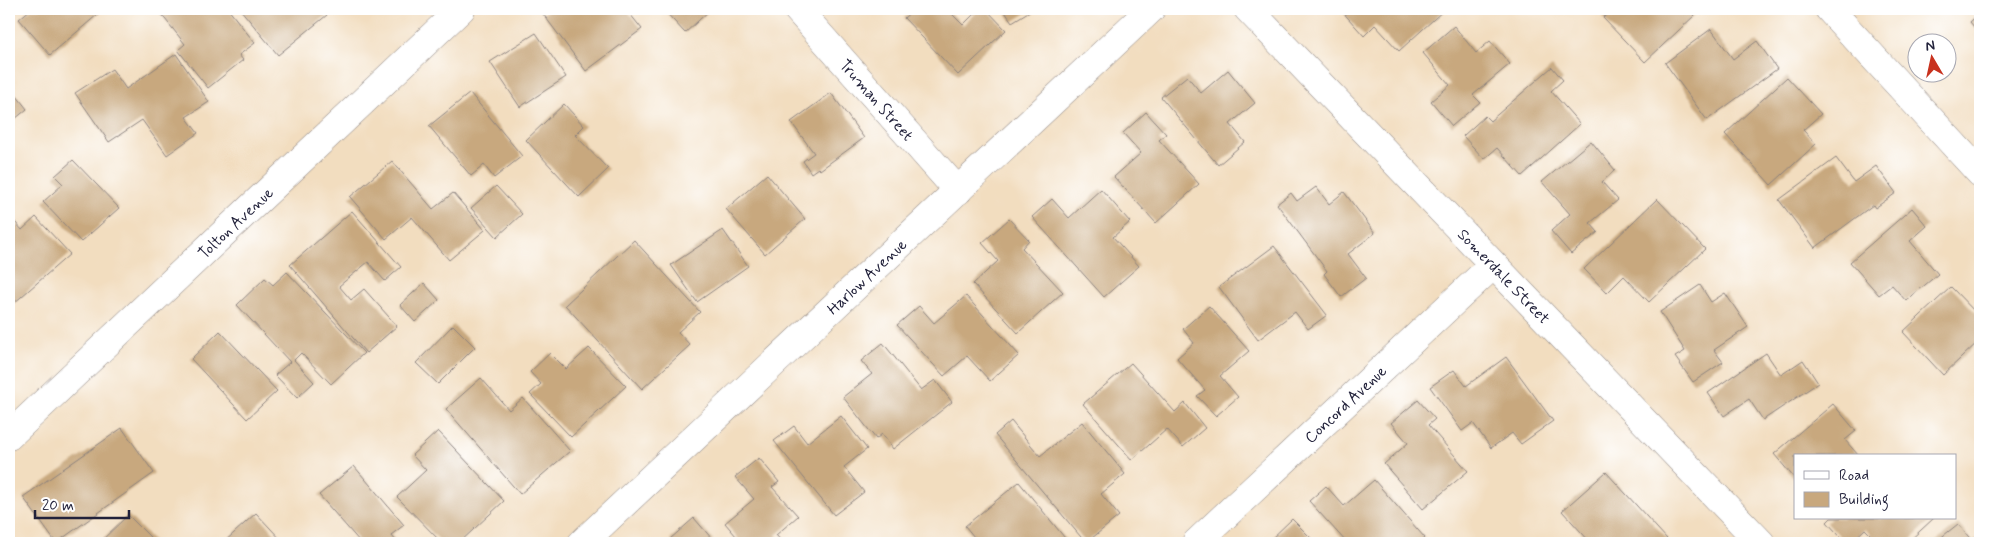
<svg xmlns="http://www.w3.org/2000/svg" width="1989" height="552" font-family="Mynerve,sans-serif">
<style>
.building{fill:#c8a87e}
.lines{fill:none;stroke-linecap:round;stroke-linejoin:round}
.minor-casing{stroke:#8a807d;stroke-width:29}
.minor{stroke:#fff;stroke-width:28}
.labels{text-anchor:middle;stroke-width:4;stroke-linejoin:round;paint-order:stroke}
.street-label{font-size:16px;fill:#22223b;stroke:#fff}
</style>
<rect width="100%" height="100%" fill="#fff"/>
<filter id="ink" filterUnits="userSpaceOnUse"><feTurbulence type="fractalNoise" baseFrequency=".02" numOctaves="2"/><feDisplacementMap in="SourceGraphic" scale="10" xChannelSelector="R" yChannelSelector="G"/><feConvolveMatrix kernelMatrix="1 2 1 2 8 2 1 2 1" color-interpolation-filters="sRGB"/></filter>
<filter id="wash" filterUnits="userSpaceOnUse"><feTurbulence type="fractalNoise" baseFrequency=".0096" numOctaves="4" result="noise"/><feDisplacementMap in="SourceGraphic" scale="20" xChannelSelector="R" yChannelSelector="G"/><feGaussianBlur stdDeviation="1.12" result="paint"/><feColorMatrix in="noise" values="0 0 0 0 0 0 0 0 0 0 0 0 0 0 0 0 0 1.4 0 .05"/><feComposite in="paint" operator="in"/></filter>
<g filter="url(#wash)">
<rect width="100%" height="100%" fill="#f2ddbf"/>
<g id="blocks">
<!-- building -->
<g class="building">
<polygon points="31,9 104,9 50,55 19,19"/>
<polygon points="157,9 228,9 255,43 239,55 243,60 208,88 178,50 185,44"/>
<polygon points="240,9 322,9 327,15 278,55"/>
<polygon points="549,9 626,9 642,29 586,71 543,14"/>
<polygon points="663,9 711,9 685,33"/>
<polygon points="914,9 947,9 963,25 979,9 986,9 1006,30 958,75 904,18"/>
<polygon points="1003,9 1033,9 1012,22"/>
<polygon points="1340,9 1445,9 1399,51 1375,25 1364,36"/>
<polygon points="1613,9 1690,9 1695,15 1645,62 1603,18"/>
<polygon points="1980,13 1980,34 1970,22"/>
<polygon points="1454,26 1476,53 1490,41 1510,64 1473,95 1480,102 1452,126 1431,101 1450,85 1423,53"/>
<polygon points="1711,29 1733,59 1757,41 1777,69 1707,120 1665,63"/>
<polygon points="536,33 566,77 520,107 490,62"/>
<polygon points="176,54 209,102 186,117 198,133 167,155 142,120 109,142 75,93 112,69 126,89"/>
<polygon points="1552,67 1563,80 1551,91 1580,124 1522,176 1497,148 1484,159 1463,136 1485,116 1490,121"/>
<polygon points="1228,70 1255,103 1230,124 1245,142 1218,165 1161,97 1187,76 1201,93"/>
<polygon points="1787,77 1821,114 1803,130 1816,144 1771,185 1725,134"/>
<polygon points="9,86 27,109 9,124"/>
<polygon points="470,93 522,156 494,178 484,165 471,176 429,126"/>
<polygon points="831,93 864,138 820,170 818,168 811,173 803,161 814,153 791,122"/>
<polygon points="564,104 584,126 575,135 608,169 579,197 526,140"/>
<polygon points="1146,112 1166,134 1159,140 1199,184 1156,223 1114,177 1141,153 1123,133"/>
<polygon points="1591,141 1615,170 1602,182 1618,200 1590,223 1598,232 1571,254 1551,231 1570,214 1542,182"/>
<polygon points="1836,158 1854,182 1876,166 1896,193 1875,208 1873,205 1815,248 1779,200"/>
<polygon points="73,160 119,208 81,242 43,202 63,184 55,176"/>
<polygon points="392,161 433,209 453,193 485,230 449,260 412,217 386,239 350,197"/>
<polygon points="767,174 805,219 765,254 726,209"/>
<polygon points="496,186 522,214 497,237 471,208"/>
<polygon points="1316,187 1329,204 1344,192 1375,233 1348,254 1366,278 1341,297 1324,274 1327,271 1277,204 1291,193 1297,201"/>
<polygon points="1101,189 1130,222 1113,237 1139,266 1104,297 1032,217 1052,199 1069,218"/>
<polygon points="1657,199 1705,249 1649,302 1624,276 1607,293 1584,269"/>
<polygon points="1912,208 1927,226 1910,241 1938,274 1906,301 1892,285 1879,295 1850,262"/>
<polygon points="352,211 401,267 385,281 368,262 339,286 351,300 364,289 397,326 366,353 290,265"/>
<polygon points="9,215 22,230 36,217 70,254 13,304 9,300"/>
<polygon points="1009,219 1029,240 1022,248 1063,292 1018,333 973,284 998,261 982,243"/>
<polygon points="723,230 748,266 697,302 671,265"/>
<polygon points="634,240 700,312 678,332 690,345 642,389 565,305"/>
<polygon points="1274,246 1327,315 1308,329 1295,312 1258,340 1219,287"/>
<polygon points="287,272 364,353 331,384 301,353 294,360 314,382 297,398 275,375 290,362 237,305 265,278 273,285"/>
<polygon points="424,283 439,300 415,322 400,305"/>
<polygon points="1700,285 1711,302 1725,293 1748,327 1714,350 1723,362 1693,382 1675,357 1685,351 1660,312"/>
<polygon points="1951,287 1980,317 1980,340 1943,375 1903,332"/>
<polygon points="966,296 1019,355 990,381 967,356 944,376 897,325 919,306 934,323"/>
<polygon points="1209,306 1249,351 1220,376 1238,397 1216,416 1197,396 1205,390 1177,358 1194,343 1183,329"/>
<polygon points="453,325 475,347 438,384 416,363"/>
<polygon points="220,331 277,391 247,419 191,359"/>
<polygon points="883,343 921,390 935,380 952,402 893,449 882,434 876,439 843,397 872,374 861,361"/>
<polygon points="589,348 626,386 571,437 530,394 541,384 530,372 550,353 566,369"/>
<polygon points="1766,353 1781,375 1803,360 1818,383 1763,420 1749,399 1724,416 1708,393"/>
<polygon points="1506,357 1553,421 1521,444 1512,433 1491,448 1473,423 1462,431 1430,387 1454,370 1466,386"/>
<polygon points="1131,363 1175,412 1185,403 1205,428 1183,447 1167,429 1132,460 1083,404"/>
<polygon points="481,378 509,410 523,398 570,451 520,494 446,409"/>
<polygon points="1418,400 1435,419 1428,425 1468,471 1423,509 1384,464 1408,443 1391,423"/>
<polygon points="1833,404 1856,431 1845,440 1859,456 1795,456 1795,479 1774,454"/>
<polygon points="841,416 867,449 844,467 864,492 834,515 774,441 794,426 807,443"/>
<polygon points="1011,421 1040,456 1082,422 1125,474 1101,494 1119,516 1086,543 995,435"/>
<polygon points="122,428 154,473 56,543 23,497"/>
<polygon points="438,431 504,501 459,543 442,543 397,497 426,470 412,455"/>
<polygon points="759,458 779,482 772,487 798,516 776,535 783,543 742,543 725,523 754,499 735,477"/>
<polygon points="354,466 404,525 391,535 398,543 361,543 319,495"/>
<polygon points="1606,472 1667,539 1662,543 1591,543 1562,511"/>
<polygon points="1374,480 1425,538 1420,543 1347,543 1309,501 1326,486 1344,506"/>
<polygon points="1019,482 1069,543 979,543 965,526"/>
<polygon points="256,513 284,543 223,543"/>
<polygon points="128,515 156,543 99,543"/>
<polygon points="694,518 713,540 709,543 674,543 670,539"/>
<polygon points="1831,518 1934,518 1907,543 1879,543 1865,529 1850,543 1846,543 1827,522"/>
<polygon points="1292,519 1313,540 1310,543 1271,543 1269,541"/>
<polygon points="1958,524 1973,542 1980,536 1980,543 1934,543"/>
</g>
</g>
</g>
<g filter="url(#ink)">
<use href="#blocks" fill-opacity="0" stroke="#8a807d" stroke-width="1"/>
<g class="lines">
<defs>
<g id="minor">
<path id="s1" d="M797,9L958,191"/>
<path id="s2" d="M1248,9L1761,543"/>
<polyline points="1829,9 1980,173"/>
<path id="s3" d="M9,436L461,9"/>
<path id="s4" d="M582,543L1151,9"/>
<path id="s5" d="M1196,543L1493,265"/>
</g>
</defs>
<!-- minor casing -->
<use href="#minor" class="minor-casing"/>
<!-- minor -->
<use href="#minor" class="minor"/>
</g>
</g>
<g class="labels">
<!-- street labels -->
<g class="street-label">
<text dy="6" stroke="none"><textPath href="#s1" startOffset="121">Truman Street</textPath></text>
<text dy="6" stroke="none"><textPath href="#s3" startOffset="311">Tolton Avenue</textPath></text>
<text dy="6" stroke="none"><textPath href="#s4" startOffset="390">Harlow Avenue</textPath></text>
<text dy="6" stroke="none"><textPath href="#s2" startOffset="370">Somerdale Street</textPath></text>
<text dy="6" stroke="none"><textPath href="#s5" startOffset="204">Concord Avenue</textPath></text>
</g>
</g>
<!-- margin -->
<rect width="1989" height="552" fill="none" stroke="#fff" stroke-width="30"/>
<!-- legend -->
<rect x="1794" y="454" width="162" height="65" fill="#ffffff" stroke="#a7a7b1"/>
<rect x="1804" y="471" width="25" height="8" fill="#ffffff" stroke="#a7a7b1"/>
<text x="1839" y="480" font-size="15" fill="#22223b">Road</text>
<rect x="1804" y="492" width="25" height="15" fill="#c8a87e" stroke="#a7a7b1"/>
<text x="1839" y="504" font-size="15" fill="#22223b">Building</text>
<!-- north arrow -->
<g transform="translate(1932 58) rotate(351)"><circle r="24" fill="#ffffff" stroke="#a7a7b1"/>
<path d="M0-4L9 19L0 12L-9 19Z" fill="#c8321e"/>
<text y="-8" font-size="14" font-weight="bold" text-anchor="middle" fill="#22223b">N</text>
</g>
<!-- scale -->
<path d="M35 510v8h94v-8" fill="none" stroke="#22223b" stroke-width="2.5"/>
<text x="42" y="510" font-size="15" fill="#22223b" stroke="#ffffff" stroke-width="4" paint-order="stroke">20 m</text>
</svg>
